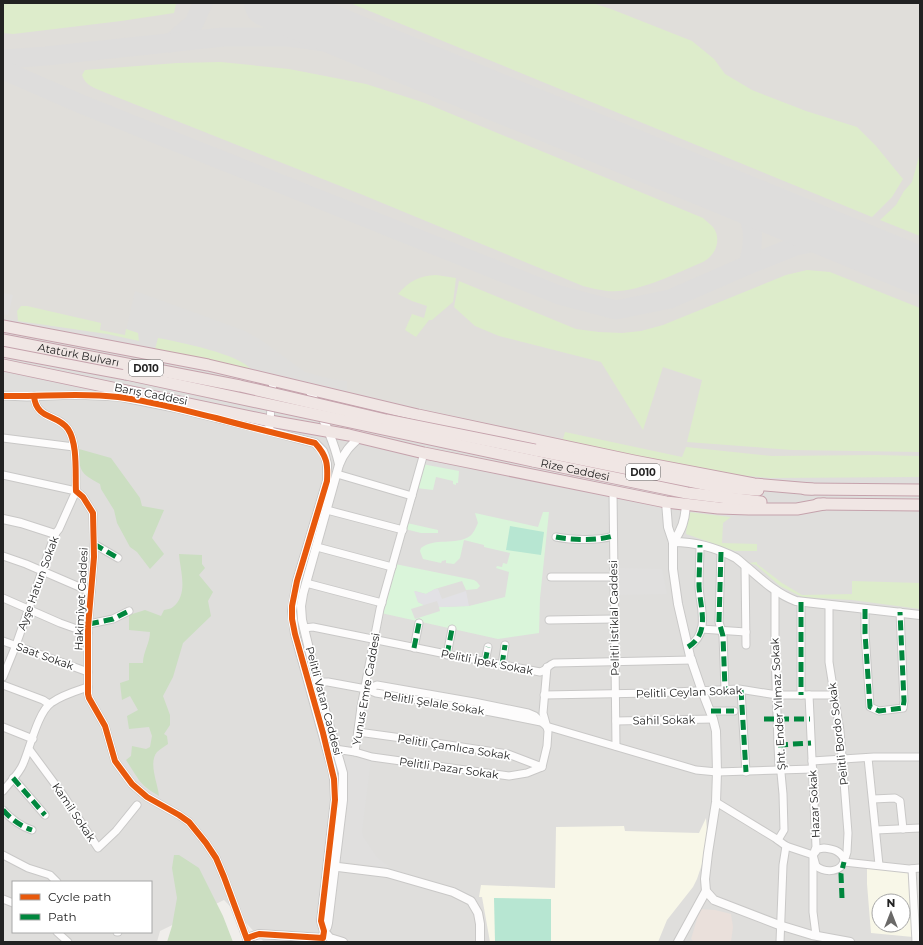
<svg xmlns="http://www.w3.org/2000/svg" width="923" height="945" font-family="Montserrat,sans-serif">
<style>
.residential{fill:#dfdedc;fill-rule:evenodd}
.education{fill:#f8f7e8;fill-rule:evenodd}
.military{fill:#eae0db}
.airport{fill:#e0deda}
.grass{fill:#ddeccb}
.forest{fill:#cbdec1}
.park{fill:#daf5da}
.pitch{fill:#b7e6d2}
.parking{fill:#e0dfde}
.plaza{fill:#e2e1e5}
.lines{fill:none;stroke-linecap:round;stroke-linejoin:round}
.taxiway{stroke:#dedddc;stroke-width:19}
.runway{stroke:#dedddc;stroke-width:48}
.minor-casing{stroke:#c9c8c7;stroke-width:9}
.tertiary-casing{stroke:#c9c8c7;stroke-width:10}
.trunk-casing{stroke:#c5a2ac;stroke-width:13}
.minor{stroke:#fdfcfc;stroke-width:7}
.tertiary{stroke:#fdfcfc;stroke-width:8}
.trunk{stroke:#f0e6e4;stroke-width:11}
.trunk-bridge-casing{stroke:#c5a2ac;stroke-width:13;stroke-linecap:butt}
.trunk-bridge{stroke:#f0e6e4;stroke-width:11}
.quiet{stroke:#00873e;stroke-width:5;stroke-dasharray:10 5;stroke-linecap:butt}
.cycleway-casing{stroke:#fff;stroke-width:8}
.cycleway{stroke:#e8590c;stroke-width:6}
.labels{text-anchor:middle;stroke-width:3.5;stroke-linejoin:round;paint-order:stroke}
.shield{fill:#fff;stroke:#646464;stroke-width:1}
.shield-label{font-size:10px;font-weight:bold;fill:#222}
.street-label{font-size:11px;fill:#222;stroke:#fff}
</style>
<rect width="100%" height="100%" fill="#f0eeeb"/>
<!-- residential -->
<path class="residential" d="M3,3H920V942H264L224,900L160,931L157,942H3ZM13,882H151V932H13ZM879,901H903V925H879Z"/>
<!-- education -->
<g class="education">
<polygon points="706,818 707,831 702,864 697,879 693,887 667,920 658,942 490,942 482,897 479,897 481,885 555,888 556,827 624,826 625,831 699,833"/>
<path d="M867,866L909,870L913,937L871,933L867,884ZM879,901H903V925H879Z"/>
</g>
<!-- military -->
<polygon class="military" points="700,909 715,910 731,914 733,927 731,942 694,942 691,939"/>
<!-- airport -->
<polygon class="airport" points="3,3 920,3 920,477 771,478 683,469 347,395 347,381 331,379 305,372 261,340 245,331 135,291 125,335 122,337 107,334 3,318"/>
<!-- grass -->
<g class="grass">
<polygon points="3,3 175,3 176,4 174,13 121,21 13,34 3,33"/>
<polygon points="350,3 592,3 611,9 692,41 714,59 725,74 752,90 806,111 857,127 876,146 903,179 892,197 872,217"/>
<path d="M221,62L289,69L366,84L425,103L703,218C706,221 710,224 713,227C722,239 716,255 703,262C676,273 637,294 607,291C599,290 591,288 583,286L363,195L104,92C94,88 85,85 82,75L85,70L177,63Z"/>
<polygon points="920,153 920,236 880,220 896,205 904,191 912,182"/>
<polygon points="807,270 830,272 920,308 920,452 792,450 687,442 702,380 663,367 643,430 601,362 499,336 475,326 454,307 459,281 576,329 599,332 622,333 641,331 663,325 786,275"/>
<path d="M436,275L456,278L453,302L432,320H429L416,337L405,330L412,314L424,318L427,306L412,301L398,294C409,281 419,276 436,275Z"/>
<polygon points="21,306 27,306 101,323 100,330 125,335 126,329 138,333 139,341 107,334 18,321 17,311"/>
<path d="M158,338C178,342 242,354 252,371L155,349Z"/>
<polygon points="565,432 682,457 686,447 772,456 876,455 920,456 920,477 771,478 737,475 562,442"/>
<polygon points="688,512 731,517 723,523 722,543 757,544 757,551 735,551 686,534"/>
<polygon points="757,562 757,564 782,583 802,595 852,594 852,581 920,583 920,609 852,600 802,597 780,586 756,565 749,563"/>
</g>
<!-- forest -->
<g class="forest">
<path d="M79,449L111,458L140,498L142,506L164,510L152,538L164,554L150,569L137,552L130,547L117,523L114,510L101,489L100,484C80,473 79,471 79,449Z"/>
<path d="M179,554L202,555V564L205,568L199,575L213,592L208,601L211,616L183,643L173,677L163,696L170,715V725L164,734L167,736L168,744C164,747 160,749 157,752C148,763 158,784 159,796C151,791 142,786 137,777C133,771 130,766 126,760L131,756L132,746L146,749L150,747L152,736L149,727L129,729L127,716L138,710L130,696L122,700L120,683L129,680V663H143C143,652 150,643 150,632L129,630V615L145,610L161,616L164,610C167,609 171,609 173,607C189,594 180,570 179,554Z"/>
<polygon points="174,855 179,855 199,868 223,916 233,942 167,942 172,926 177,898 172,868"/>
</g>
<!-- park -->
<g class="park">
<polygon points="422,464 459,471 458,483 456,483 456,485 453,484 453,481 436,477 433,490 416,488"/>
<path d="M543,512H549L540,598L539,633L498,639L381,613L395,564L474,580L477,582L480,586L477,589L466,590L462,581L435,589L426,594L415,591L418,602L424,605L411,609L415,619L440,611L439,607L469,606L505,597L509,572L496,568L497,566L502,567L503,563L507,564L510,553L484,547V545L464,540L460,558L454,564L446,563V560L442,561L441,563L423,559L420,551L421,548C435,537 455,546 470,536C474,533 476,527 478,523L475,513L538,527Z"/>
<polygon points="407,523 438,530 438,533 421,533 405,529"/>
</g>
<!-- pitch -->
<g class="pitch">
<polygon points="510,526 544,532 541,555 506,550"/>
<polygon points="494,898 551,899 551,942 495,942"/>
</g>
<!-- parking -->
<g class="parking">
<polygon points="3,293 13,295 8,315 3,314"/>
<polygon points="619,568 662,569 667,594 619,595"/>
<polygon points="343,756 371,760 362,832 363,836 377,857 391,868 338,861 346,810 347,783"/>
</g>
<!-- plaza -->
<polygon class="plaza" points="435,589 438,589 442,599 466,591 469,606 439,607 437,601 424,605 418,602 414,591 426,594"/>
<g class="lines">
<!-- taxiway -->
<g class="taxiway">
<polyline points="171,43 194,23 203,3"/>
<polyline points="3,59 46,56 223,37 288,37 340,44 408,60"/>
<polyline points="3,70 81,104 559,295 616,310 670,299 748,265 796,246 822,241 845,240"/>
<path d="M736,195C754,218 756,237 748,265"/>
</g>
<!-- runway -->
<polyline class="runway" points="268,3 920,271"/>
<defs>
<g id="minor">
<polyline points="3,396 27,397 75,395 119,397 174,408 269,431"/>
<path d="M34,396C36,420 58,414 68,429C78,444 75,474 76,491L83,497L93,513L94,557L88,627V694L89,698L105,726L115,761L132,784L147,797L179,815L189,822L206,843L216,858L224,877L248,942"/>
<polyline points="270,421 273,380"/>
<polyline points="3,438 74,447"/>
<polyline points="337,474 412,496"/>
<polyline points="3,475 76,491 59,529 55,534 16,645 3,677"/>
<polyline points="613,491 616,746"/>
<polyline points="327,510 403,530"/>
<path d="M556,537C571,540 598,541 613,536"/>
<polyline points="94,544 118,558"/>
<polyline points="317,547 392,567"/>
<polyline points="721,552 719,622 723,636 725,689"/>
<polyline points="3,556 26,564 91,592"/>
<polyline points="745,566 746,645"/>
<polyline points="551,577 613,577"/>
<polyline points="306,583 382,603"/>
<polyline points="775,590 775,652 778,745 779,766 781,773 783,794 784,830 778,840"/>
<polyline points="3,598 60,623 88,633"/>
<polyline points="801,602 801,695"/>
<polyline points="829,605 829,662 840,731 848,833 847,852 844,862 909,869 920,868"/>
<polyline points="865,609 865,633 870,707 879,711 903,708 904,701 900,612"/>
<polyline points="549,620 614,619"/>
<polyline points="89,624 113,619 129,611"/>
<path d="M304,628L313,627L451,655L540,672C546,671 548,665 554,663L692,660"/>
<polyline points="701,629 746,632"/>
<polyline points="3,641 88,672"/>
<path d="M688,647C711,633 700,608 699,586C699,572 700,559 700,545"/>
<polyline points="414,648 419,623"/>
<polyline points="447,655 452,629"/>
<polyline points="485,662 488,647"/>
<polyline points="502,665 505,645"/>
<polyline points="317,682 328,682 366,689 376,693 491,712 541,722"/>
<polyline points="3,685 43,700 49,704"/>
<polyline points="366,689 377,685 474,702 528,713 535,716 546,726 696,770 717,772 813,769"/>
<polyline points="741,690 746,772"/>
<polyline points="544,695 652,693 739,689 777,695 834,695"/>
<polyline points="809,695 815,823 816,847 813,855 813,912 816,935"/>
<polyline points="711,711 734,711"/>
<polyline points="616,721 713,719"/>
<polyline points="3,727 33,739"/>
<polyline points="358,732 409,739 508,754 542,767 547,746 548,731 543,713 547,667"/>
<polyline points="29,749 63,795 98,848 116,831 137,805"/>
<polyline points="335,749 355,752 361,707 380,609 424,453"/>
<polyline points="355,752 372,757 509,776 527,773 542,767"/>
<polyline points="868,758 879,865"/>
<polyline points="812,761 874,757 920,757"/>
<polyline points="13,778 45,815"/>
<path d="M3,791C9,783 19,774 23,764C30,748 38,712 51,703C62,695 76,691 88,687"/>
<polyline points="873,799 895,798 900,801 903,829"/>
<polyline points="716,802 775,838 786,846 813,855"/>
<path d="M3,810C11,819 20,826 32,830"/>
<polyline points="876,830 920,828"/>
<path d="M824,848C832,849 840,850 844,859C843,873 825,873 816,866L813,855L818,849Z"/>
<polyline points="3,855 28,868 50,875 57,882"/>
<polyline points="912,869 916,942"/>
<polyline points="3,899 13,903"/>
<polyline points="57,932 68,942"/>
<polyline points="117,932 118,932"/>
<polyline points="780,942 783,865 786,846"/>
</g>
<g id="tertiary">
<path d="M309,389C320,413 333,437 339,464"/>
<polyline points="666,502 668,527 673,542 673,569 678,604 690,656 702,691 713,719 716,731 717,772 716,802 708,853 705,879 706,891 714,900 779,925 812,935 850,942"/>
<polyline points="3,519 21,523 55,534"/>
<path d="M673,542C694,542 717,548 736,558C740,561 744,565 748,568C763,581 777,594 796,601L920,615"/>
<path d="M673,542C682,530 685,520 686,505"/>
<polyline points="330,866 387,873 453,892 471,901 478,913 480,924 480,942"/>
<path d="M324,931L327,927L328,923L343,800V773L317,682L302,620L301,606L303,594L339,465C344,452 350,446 360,437"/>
<polyline points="324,931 330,938 343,942"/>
<polyline points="247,938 259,934 323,938 324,931 321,921 335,800 334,779 332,768 295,634 292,611 297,581 327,481 327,464 325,456 323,451 315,443 269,431 270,421"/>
<polyline points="678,942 706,891"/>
</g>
<g id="trunk">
<polyline points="3,326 208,365 418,415 634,461 754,484 812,489"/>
<polyline points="3,351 126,374"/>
<polyline points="3,365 270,421 349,435 424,453 666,502 718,508 749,509 797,509 824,504"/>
<polyline points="535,450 719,487 758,490"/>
<path id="s1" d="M533,461L687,493L761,502"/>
<polyline points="805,489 920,490"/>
<polyline points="818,504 920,505"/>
</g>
</defs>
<!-- minor casing -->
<use href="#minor" class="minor-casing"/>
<!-- tertiary casing -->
<use href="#tertiary" class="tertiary-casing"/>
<!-- trunk casing -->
<use href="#trunk" class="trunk-casing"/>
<!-- minor -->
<use href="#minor" class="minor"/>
<!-- tertiary -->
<use href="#tertiary" class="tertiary"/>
<!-- trunk -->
<use href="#trunk" class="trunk"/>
<defs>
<g id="trunk-bridge">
<path id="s2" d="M3,340L240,386L386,420L535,450"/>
<polyline points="126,374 533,461"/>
</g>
</defs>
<!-- trunk-bridge casing -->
<use href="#trunk-bridge" class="trunk-bridge-casing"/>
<!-- trunk-bridge -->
<use href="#trunk-bridge" class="trunk-bridge"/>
<!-- quiet -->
<g class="quiet">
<path d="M556,537C571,540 598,541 613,536"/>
<polyline points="94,544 118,558"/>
<polyline points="721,552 719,622 723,636 725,689"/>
<polyline points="801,602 801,695"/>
<polyline points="865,609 865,633 870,707 879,711 903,708 904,701 900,612"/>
<polyline points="89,624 113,619 129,611"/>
<path d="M688,647C711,633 700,608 699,586C699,572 700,559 700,545"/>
<polyline points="414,648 419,623"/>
<polyline points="447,655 452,629"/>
<polyline points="485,662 488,647"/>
<polyline points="502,665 505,645"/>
<polyline points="741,690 746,772"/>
<polyline points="711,711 734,711"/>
<polyline points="764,719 810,719"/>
<polyline points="778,745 811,743"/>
<polyline points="13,778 45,815"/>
<path d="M3,810C11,819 20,826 32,830"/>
<polyline points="842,898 841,874 844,862"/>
</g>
<defs>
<g id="cycleway">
<path d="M3,396C41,397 80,392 118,397C151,401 183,410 216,418C249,427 282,435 315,443C327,456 328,464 327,481L297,581L292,606V619L295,634L323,733L334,779L335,800L321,921L324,931L323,938L259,934L247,938"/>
<path d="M34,396C36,420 58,414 68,429C78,444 75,474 76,491L83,497L93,513L94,557L88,627V694L89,698L105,726L115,761L132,784L147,797L179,815L189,822L206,843L216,858L224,877L248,942"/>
</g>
</defs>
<!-- cycleway casing -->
<use href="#cycleway" class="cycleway-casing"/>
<!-- cycleway -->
<use href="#cycleway" class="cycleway"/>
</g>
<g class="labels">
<!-- shield labels -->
<g class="shield">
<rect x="129" y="360" width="34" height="16" rx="3"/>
<rect x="626" y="464" width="34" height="16" rx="3"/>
</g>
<g class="shield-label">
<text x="146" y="372">D010</text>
<text x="643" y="476">D010</text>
</g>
<!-- street labels -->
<g class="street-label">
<text dy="4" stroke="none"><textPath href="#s2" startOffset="77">Atatürk Bulvarı</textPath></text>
<text transform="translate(151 394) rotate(11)" y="4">Barış Caddesi</text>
<text dy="4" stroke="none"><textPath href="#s1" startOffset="43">Rize Caddesi</textPath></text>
<text transform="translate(38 583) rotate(-70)" y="4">Ayşe Hatun Sokak</text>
<text transform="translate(81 599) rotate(-87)" y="4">Hakimiyet Caddesi</text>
<text transform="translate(614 618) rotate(-91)" y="4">Pelitli İstiklal Caddesi</text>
<text transform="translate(45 656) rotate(20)" y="4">Saat Sokak</text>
<text transform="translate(487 662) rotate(11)" y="4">Pelitli İpek Sokak</text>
<text transform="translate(366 689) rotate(-80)" y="4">Yunus Emre Caddesi</text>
<text transform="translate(689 692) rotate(-2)" y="4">Pelitli Ceylan Sokak</text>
<text transform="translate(324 701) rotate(75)" y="4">Pelitli Vatan Caddesi</text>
<text transform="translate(434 703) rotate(9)" y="4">Pelitli Şelale Sokak</text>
<text transform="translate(778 704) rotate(-93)" y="4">Şht. Ender Yılmaz Sokak</text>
<text transform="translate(664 720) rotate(-1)" y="4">Sahil Sokak</text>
<text transform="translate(838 734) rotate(-97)" y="4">Pelitli Bordo Sokak</text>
<text transform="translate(454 747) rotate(9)" y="4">Pelitli Çamlıca Sokak</text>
<text transform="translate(449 768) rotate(8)" y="4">Pelitli Pazar Sokak</text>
<text transform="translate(814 804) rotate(-93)" y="4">Hazar Sokak</text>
<text transform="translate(74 812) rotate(56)" y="4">Kamil Sokak</text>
</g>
</g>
<!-- border -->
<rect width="923" height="945" fill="none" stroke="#222222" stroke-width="8"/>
<!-- legend -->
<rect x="12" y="881" width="140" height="52" fill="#ffffff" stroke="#a7a7a7"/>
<rect x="20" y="894" width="20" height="6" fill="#e8590c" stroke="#a7a7a7"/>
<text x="48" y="901" font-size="12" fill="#222222">Cycle path</text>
<rect x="20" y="914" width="20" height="6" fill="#00873e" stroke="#a7a7a7"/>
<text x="48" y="921" font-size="12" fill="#222222">Path</text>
<!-- north arrow -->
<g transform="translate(891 913)"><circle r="19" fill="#ffffff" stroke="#a7a7a7"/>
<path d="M0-3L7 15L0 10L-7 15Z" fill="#6a6968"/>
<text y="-6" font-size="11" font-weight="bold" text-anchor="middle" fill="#222222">N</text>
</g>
</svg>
